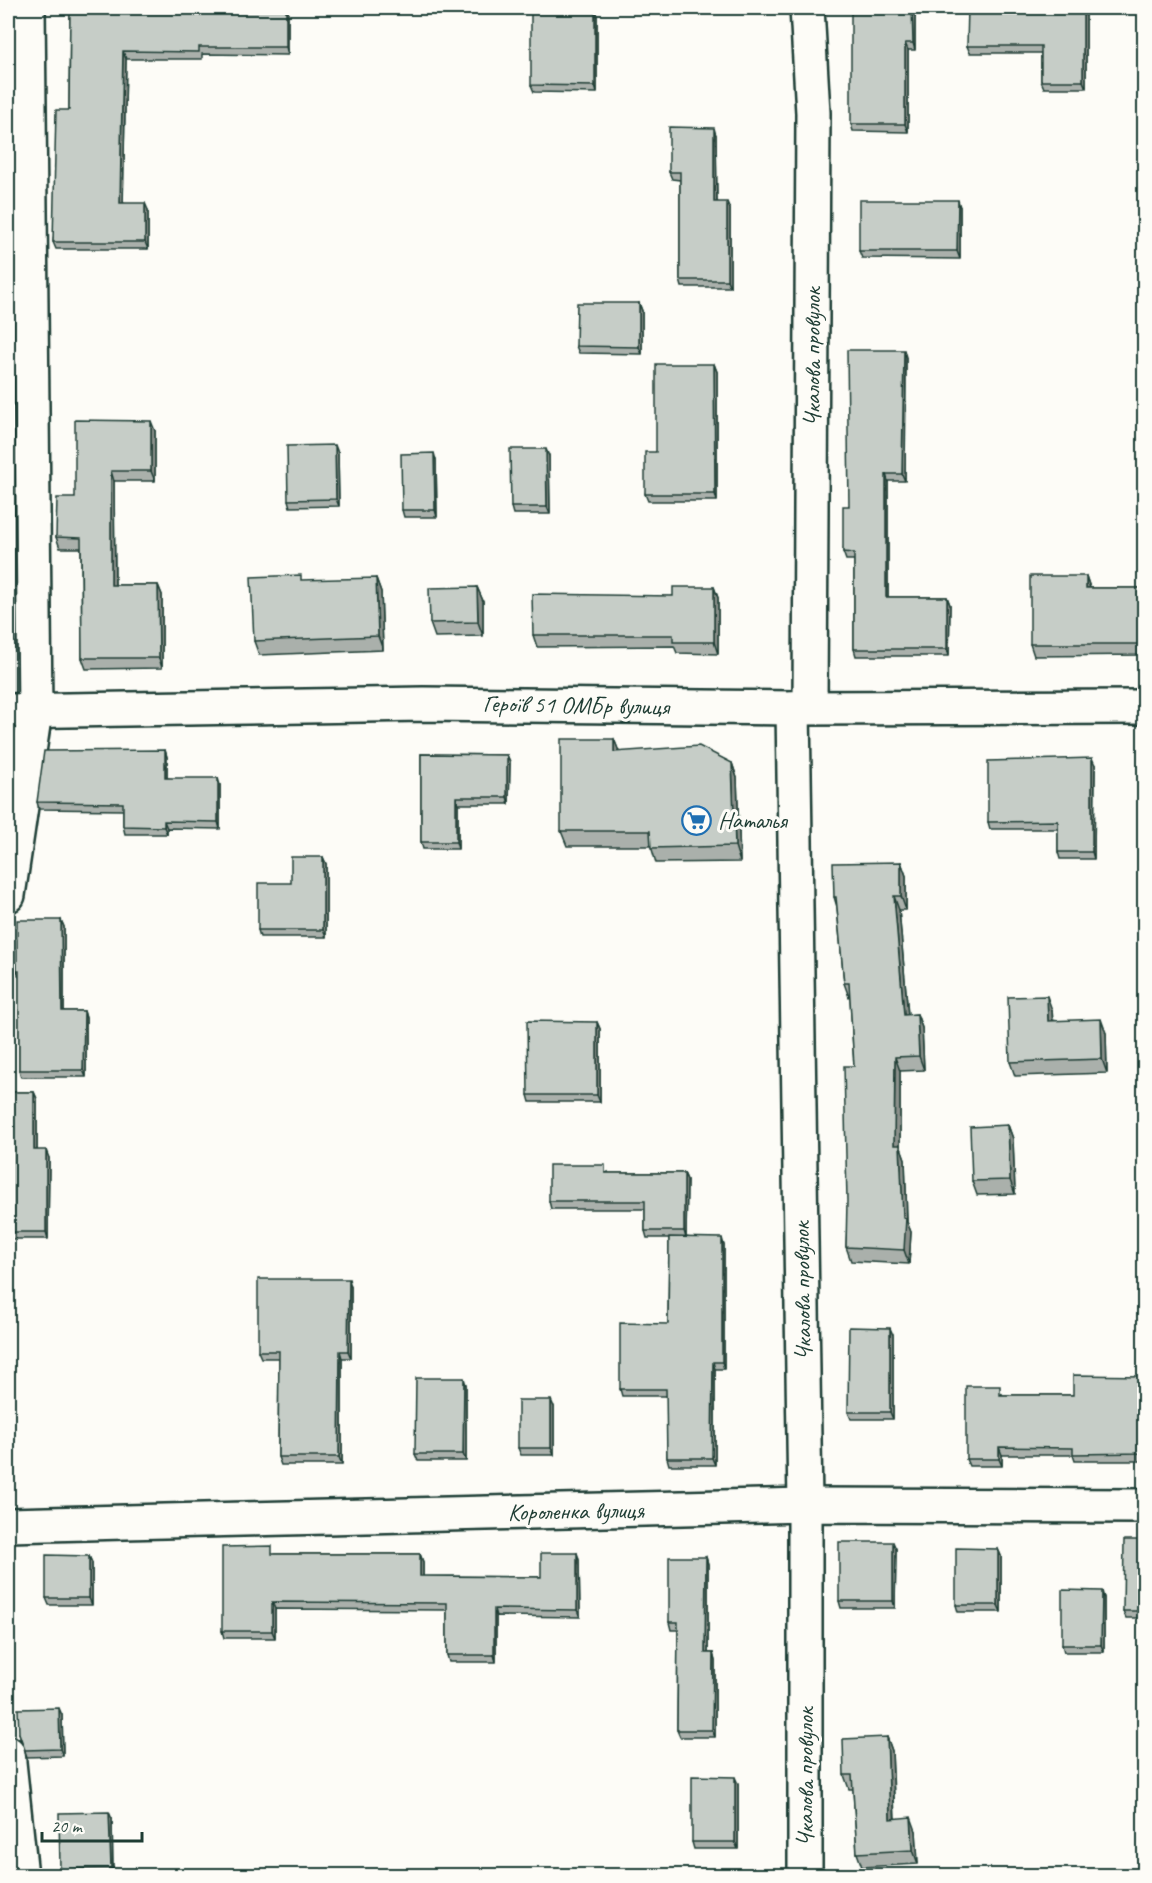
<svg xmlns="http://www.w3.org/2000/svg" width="1152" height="1883" font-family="Caveat,sans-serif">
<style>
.green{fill:#dde0db;stroke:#7e8e88;stroke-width:1.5}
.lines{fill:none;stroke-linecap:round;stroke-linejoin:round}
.minor-casing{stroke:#1f3d34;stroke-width:38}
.minor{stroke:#fdfcf7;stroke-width:33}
.wall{fill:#aab0ab;stroke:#1f3d34;stroke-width:1.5}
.shaded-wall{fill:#8b908b;stroke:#1f3d34;stroke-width:1.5}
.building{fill:#c6cdc7;stroke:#1f3d34;stroke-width:1.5}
.labels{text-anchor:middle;stroke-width:6;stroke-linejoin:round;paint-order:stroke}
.street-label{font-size:24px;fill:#1f3d34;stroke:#fdfcf7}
.poi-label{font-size:24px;fill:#1f3d34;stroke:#fdfcf7;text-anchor:start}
</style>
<rect width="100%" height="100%" fill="#fdfcf7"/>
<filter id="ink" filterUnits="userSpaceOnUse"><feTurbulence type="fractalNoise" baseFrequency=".0167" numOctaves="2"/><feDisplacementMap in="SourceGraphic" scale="12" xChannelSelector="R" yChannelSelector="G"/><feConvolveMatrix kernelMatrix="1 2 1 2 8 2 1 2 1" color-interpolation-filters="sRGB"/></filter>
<g filter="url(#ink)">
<!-- green -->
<polygon class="green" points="8,8 32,8 35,711 8,895"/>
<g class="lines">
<defs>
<g id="minor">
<polyline points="807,8 813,113 810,707"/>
<polyline points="793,708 805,1505 805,1876"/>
<polyline points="8,711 423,704 793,708 1144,707"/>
<polyline points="8,895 35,711 28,8"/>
<polyline points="8,1525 805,1505 1144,1506"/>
<polyline points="8,1753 21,1876"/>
</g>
</defs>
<!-- minor casing -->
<use href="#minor" class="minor-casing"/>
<!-- minor -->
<use href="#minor" class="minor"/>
</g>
<!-- wall -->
<g class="wall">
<polygon points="70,8 288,8 288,55 202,54 202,59 126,59 123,203 148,210 148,249 56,249 53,242 69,110"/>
<polygon points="597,8 597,93 534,92 531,85"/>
<polygon points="915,8 915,50 908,50 908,132 853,131 851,124"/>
<polygon points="1086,8 1086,88 1044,88 1041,81 1041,53 970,53 967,46"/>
<polygon points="716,135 717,202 730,209 730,287 682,287 680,280 680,180 672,179 669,172"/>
<polygon points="960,207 960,259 862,258 859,251"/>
<polygon points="639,303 642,311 642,354 579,353 576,346"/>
<polygon points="906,357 905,481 888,481 888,597 947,597 950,605 949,656 856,656 854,649 854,560 846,560 843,552 849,506"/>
<polygon points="714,364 717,372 717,501 648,501 645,494 656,452"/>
<polygon points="155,431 155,481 114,481 115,585 158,585 162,595 162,668 86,669 82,658 81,548 60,548 56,537 75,498"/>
<polygon points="338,453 339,506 290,507 288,500"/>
<polygon points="549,456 550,514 513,514 511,507"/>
<polygon points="436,460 437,517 404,517 402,510"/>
<polygon points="1086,576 1090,588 1144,588 1144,655 1034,656 1030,644"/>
<polygon points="376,578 381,592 383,650 259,655 254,641"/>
<polygon points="477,587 483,601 483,636 435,637 430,623"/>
<polygon points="714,587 718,598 718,654 677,653 674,646 537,647 533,635 673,596"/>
<polygon points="614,739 619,752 732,763 737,778 740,862 656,863 651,846 567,846 561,831"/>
<polygon points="165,750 167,757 167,778 220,785 220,829 167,828 167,834 125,834 123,826 123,810 39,809 37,802"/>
<polygon points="421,754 507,755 510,762 509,804 458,804 458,849 423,849 421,842"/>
<polygon points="1095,765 1094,859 1060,859 1058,852 1058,829 990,829 988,822"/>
<polygon points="323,857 326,864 326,937 260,937 258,930 291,883"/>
<polygon points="901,862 906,876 906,910 899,910 908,1015 917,1014 922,1028 924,1070 900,1071 900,1145 905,1159 907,1222 911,1232 909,1264 851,1261 846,1247 854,1066 850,997 849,997 844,983 837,907 834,897"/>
<polygon points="61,920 64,927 64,1011 84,1011 86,1018 86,1077 21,1077 19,1070 19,978 17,971"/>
<polygon points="1052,1010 1053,1020 1106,1033 1107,1073 1015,1076 1010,1062"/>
<polygon points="597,1022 600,1029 600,1102 530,1102 528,1095"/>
<polygon points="8,1092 34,1092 37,1099 37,1150 49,1158 48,1239 8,1239"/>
<polygon points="1008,1125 1013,1139 1015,1194 977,1195 972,1181"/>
<polygon points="608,1172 608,1173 684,1173 687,1180 686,1237 724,1245 724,1369 715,1369 715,1465 669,1465 667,1458 667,1396 622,1396 620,1389 668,1324 669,1238 647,1238 645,1231 645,1209 551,1209 549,1201"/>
<polygon points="351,1287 351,1358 342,1358 342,1465 281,1465 278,1457 279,1358 261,1358 258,1351"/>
<polygon points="893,1335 893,1419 851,1419 848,1412"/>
<polygon points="1144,1376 1144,1461 1075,1461 1073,1455 1002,1455 1002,1466 969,1466 966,1459 1002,1393 1002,1395 1073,1395"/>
<polygon points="466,1385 466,1461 418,1461 415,1454"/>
<polygon points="554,1407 554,1455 521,1455 518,1448"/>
<polygon points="1144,1540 1144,1618 1126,1618 1123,1611"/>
<polygon points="896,1549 895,1608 841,1608 839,1601"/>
<polygon points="998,1549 1001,1556 1001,1612 958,1612 956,1605"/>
<polygon points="577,1553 579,1560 580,1617 496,1616 496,1662 449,1662 447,1655 447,1610 275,1609 275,1638 224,1638 222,1631 275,1554 420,1554 423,1562 423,1576 541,1577"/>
<polygon points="89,1556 92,1563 92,1605 49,1605 46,1598"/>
<polygon points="706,1557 708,1564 708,1653 713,1653 715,1661 715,1737 680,1737 677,1730 678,1630 671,1630 669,1622"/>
<polygon points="1104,1598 1104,1652 1064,1652 1062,1645"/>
<polygon points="62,1715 63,1756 27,1757 19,1733"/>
<polygon points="887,1737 892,1751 895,1818 916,1831 918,1864 862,1867 857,1853 853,1789 849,1789 844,1775"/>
<polygon points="738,1784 738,1849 694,1849 692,1842"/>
<polygon points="112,1819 113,1875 63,1875 60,1869"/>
</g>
<!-- shaded-wall -->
<g class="shaded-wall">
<polygon points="286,8 288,8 288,55 286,47"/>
<polygon points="595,8 597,8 597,93 595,86"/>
<polygon points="912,8 915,8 915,50 913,43"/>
<polygon points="1083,8 1086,8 1086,88 1083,81"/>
<polygon points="905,43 908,50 908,132 905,124"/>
<polygon points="123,51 126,59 123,210 120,203"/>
<polygon points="714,128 716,135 717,209 714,202"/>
<polygon points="958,200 960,207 960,259 957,251"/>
<polygon points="727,202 730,209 730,287 727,280"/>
<polygon points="145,203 148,210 148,249 145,242"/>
<polygon points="639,303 642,311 642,354 639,347"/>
<polygon points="904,350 906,357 905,481 902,474"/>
<polygon points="714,364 717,372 717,501 715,494"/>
<polygon points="151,421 155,431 155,481 151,471"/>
<polygon points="335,445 338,453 339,506 336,499"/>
<polygon points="546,449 549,456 550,514 547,507"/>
<polygon points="434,453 436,460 437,517 435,510"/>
<polygon points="111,471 114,481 115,595 111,585"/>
<polygon points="886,474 888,481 888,604 886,597"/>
<polygon points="1086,576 1090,588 1086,588"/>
<polygon points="376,578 381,592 383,650 378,636"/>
<polygon points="158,585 162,595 162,668 159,658"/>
<polygon points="477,587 483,601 483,636 478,622"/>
<polygon points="714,587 718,598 718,654 714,642"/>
<polygon points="947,597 950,605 949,656 947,649"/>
<polygon points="614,739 620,754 614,752"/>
<polygon points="165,750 167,757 167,785 165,778"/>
<polygon points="507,755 510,762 509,804 507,797"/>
<polygon points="1092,758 1095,765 1094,859 1092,852"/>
<polygon points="732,763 737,778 740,862 735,846"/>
<polygon points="218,778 220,785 220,829 218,822"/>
<polygon points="456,797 458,804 458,849 456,842"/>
<polygon points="164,821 167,828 167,834 164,827"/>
<polygon points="323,857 326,864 326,937 323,930"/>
<polygon points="901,862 906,876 906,910 901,896"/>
<polygon points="894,896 899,910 909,1029 904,1015"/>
<polygon points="61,920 64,927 64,1018 62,1011"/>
<polygon points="1047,996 1052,1010 1053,1035 1048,1021"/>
<polygon points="84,1011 86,1018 86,1077 83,1070"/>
<polygon points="917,1014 922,1028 924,1070 919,1056"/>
<polygon points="1101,1019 1106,1033 1107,1073 1102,1059"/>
<polygon points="597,1022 600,1029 600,1102 597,1095"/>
<polygon points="895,1057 900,1071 900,1159 894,1145"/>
<polygon points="34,1092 37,1099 37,1158 34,1150"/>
<polygon points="1008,1125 1013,1139 1015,1194 1010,1180"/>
<polygon points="900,1145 905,1159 907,1222 911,1232 909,1264 904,1250"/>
<polygon points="46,1150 49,1158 48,1239 46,1232"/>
<polygon points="684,1173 687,1180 686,1238 684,1231"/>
<polygon points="722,1238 724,1245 724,1369 722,1362"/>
<polygon points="349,1279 351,1287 351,1358 348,1351"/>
<polygon points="890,1328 893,1335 893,1419 890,1412"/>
<polygon points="340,1351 342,1358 342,1465 339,1457"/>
<polygon points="713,1362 715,1369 715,1465 712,1458"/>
<polygon points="464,1378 466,1385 466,1461 463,1454"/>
<polygon points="551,1400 554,1407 554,1455 551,1448"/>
<polygon points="999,1447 1002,1455 1002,1466 999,1459"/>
<polygon points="893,1542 896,1549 895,1608 893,1601"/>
<polygon points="998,1549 1001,1556 1001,1612 998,1605"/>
<polygon points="577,1553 579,1560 580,1617 577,1610"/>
<polygon points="420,1554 423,1562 423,1583 420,1576"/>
<polygon points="89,1556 92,1563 92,1605 89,1598"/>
<polygon points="706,1557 708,1564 708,1660 705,1653"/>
<polygon points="1102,1591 1104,1598 1104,1652 1101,1645"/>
<polygon points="272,1602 275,1609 275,1638 272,1631"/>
<polygon points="494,1609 496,1616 496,1662 494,1655"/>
<polygon points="713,1653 715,1661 715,1737 712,1730"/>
<polygon points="59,1708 62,1715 63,1756 60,1749"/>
<polygon points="887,1737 892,1751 895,1833 890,1819"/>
<polygon points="735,1777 738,1784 738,1849 735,1842"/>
<polygon points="109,1812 112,1819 113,1875 111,1868"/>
<polygon points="911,1817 916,1831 918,1864 913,1850"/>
</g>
<!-- building -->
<g class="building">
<polygon points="70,8 286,8 286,47 199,47 199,52 123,51 120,203 145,203 145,242 53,242 56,110 69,110"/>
<polygon points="531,8 595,8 595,86 531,85"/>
<polygon points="851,8 912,8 913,43 905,43 905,124 851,124"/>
<polygon points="968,8 1083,8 1083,81 1041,81 1041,46 967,46"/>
<polygon points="669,127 714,128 714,202 727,202 727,280 680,280 680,172 669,172"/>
<polygon points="859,200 958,200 957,251 859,251"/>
<polygon points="577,303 639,303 639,347 576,346"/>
<polygon points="847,350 904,350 902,474 886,474 886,597 947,597 947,649 854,649 854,553 843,552 843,506 849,506"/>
<polygon points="656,364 714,364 715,494 645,494 645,452 656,452"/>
<polygon points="75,420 151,421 151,471 111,471 111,585 158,585 159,658 82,658 81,538 56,537 57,498 75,498"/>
<polygon points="335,445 336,499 288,500 287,446"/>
<polygon points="510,449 546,449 547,507 511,507"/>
<polygon points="434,453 435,510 402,510 401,454"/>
<polygon points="301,575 301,580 376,578 378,636 254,641 251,577"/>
<polygon points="1030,576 1086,576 1086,588 1144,588 1144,644 1030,644"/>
<polygon points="477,587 478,622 430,623 429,588"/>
<polygon points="673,587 714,587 714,642 673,642 673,635 533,635 532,594 673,596"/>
<polygon points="561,739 614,739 614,752 699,746 732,763 735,846 651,848 650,831 561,831"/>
<polygon points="165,750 165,778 218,778 218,822 164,821 164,827 123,826 123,803 37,802 44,751"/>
<polygon points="421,754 507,755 507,797 456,797 456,842 421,842"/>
<polygon points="1092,758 1092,852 1058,852 1058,821 988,822 988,761"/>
<polygon points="291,857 323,857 323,930 258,930 258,883 291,883"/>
<polygon points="901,862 901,896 894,896 904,1015 917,1014 919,1056 895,1057 894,1145 900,1145 903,1217 906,1218 904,1250 846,1247 847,1201 844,1066 854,1066 849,983 844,983 836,897 834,897 833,863"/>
<polygon points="17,920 61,920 62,1011 84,1011 83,1070 19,1070 19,971 17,971"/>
<polygon points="1047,996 1048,1021 1101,1019 1102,1059 1010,1062 1008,997"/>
<polygon points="527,1021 597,1022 597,1095 528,1095"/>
<polygon points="8,1092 34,1092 34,1150 46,1150 46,1232 8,1232"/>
<polygon points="1008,1125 1010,1180 972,1181 970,1127"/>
<polygon points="549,1165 605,1165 605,1173 684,1173 684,1231 645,1231 645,1201 549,1201"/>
<polygon points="669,1237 722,1238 722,1362 713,1362 712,1458 667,1458 666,1389 620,1389 620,1323 668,1324"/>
<polygon points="258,1279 349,1279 348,1351 340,1351 339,1457 278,1457 279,1351 258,1351"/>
<polygon points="849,1327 890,1328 890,1412 848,1412"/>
<polygon points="1073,1375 1144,1376 1144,1453 1073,1454 1073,1448 999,1447 999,1459 966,1459 966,1386 1000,1386 1000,1395 1073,1395"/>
<polygon points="416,1378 464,1378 463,1454 415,1454"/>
<rect x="518" y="1400" width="33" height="48"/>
<polygon points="1124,1540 1144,1540 1144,1611 1123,1611"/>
<rect x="839" y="1542" width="54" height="59"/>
<polygon points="272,1546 272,1554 420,1554 420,1576 541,1577 541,1553 577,1553 577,1610 494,1609 494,1655 447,1655 447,1603 272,1602 272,1631 222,1631 222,1547"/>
<polygon points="956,1548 998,1549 998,1605 956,1605"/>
<polygon points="46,1555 89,1556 89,1598 46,1598"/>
<polygon points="669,1557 706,1557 705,1653 713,1653 712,1730 677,1730 678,1622 669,1622"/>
<polygon points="1062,1590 1102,1591 1101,1645 1062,1645"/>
<polygon points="59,1708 60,1749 25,1750 19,1733 18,1709"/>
<polygon points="887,1737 890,1819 911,1817 913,1850 857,1853 852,1775 844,1775 843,1739"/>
<polygon points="692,1776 735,1777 735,1842 692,1842"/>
<polygon points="109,1812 111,1868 60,1869 59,1813"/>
</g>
</g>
<!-- icons -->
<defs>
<symbol id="supermarket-ring" viewBox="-11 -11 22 22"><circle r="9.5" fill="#fdfcf7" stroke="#1f6fb2" stroke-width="1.5"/><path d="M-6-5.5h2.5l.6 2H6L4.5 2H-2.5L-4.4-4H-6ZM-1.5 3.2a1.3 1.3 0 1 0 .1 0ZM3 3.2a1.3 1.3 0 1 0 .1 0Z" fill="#1f6fb2"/></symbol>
</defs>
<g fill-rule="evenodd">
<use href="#supermarket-ring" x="680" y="804" width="33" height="33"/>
</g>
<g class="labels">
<!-- street labels -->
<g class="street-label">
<text transform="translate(812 357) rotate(-90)" y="8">Чкалова провулок</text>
<text transform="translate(576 705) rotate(1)" y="8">Героїв 51 ОМБр вулиця</text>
<text transform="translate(802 1291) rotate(-91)" y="8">Чкалова провулок</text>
<text transform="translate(576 1511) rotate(-1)" y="8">Короленка вулиця</text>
<text transform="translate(805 1777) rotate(-90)" y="8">Чкалова провулок</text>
</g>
<!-- poi labels -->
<g class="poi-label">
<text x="718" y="828">Наталья</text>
</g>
</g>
<!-- margin -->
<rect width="1152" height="1883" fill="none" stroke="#fdfcf7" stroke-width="30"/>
<rect x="15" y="15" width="1122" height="1853" fill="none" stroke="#1f3d34" stroke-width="2" filter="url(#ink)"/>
<!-- scale -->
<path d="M42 1832v9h100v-9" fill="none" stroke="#1f3d34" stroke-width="3"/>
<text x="51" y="1832" font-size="18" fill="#1f3d34" stroke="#fdfcf7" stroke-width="4.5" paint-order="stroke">20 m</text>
</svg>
